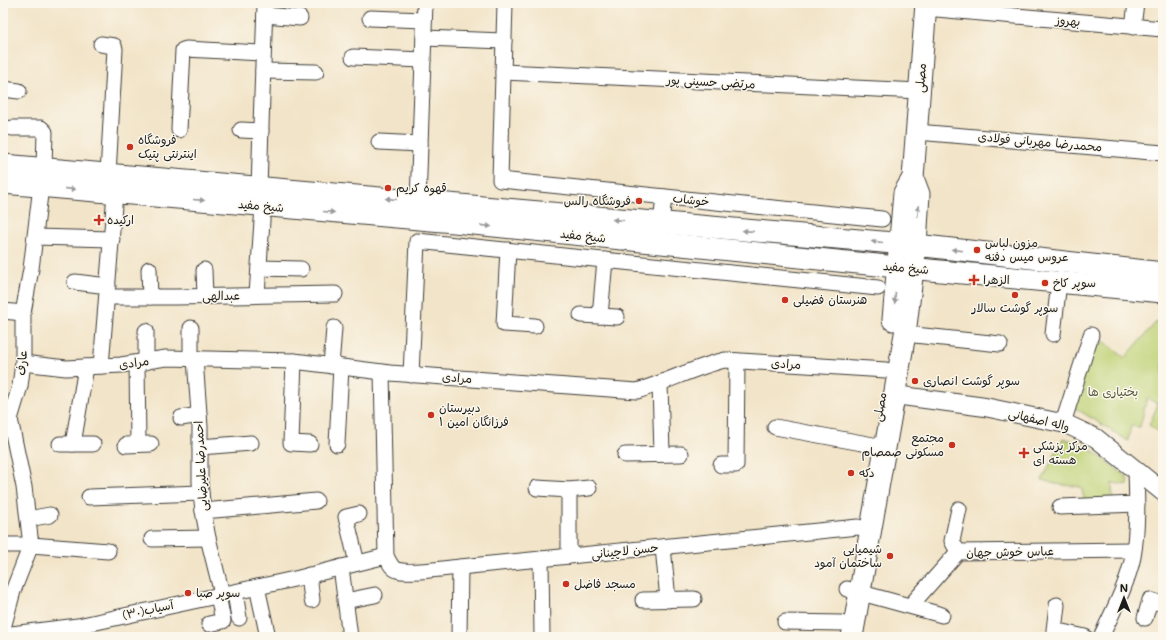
<svg xmlns="http://www.w3.org/2000/svg" width="1166" height="640" font-family="Mali,'Playpen Sans Arabic',sans-serif">
<style>
.green{fill:#bed174;stroke:#6d7648}
.lines{fill:none;stroke-linecap:round;stroke-linejoin:round}
.minor-casing{stroke:#3c3a36;stroke-width:17}
.tertiary-casing{stroke:#3c3a36;stroke-width:20}
.secondary-casing{stroke:#3c3a36;stroke-width:23}
.minor{stroke:#fff;stroke-width:15}
.tertiary{stroke:#fff;stroke-width:18}
.secondary{stroke:#fff;stroke-width:21}
.oneway{fill:#999}
.poi-dot{fill:#c8321e;stroke:#fbf7ec;stroke-width:1.5}
.labels{text-anchor:middle;stroke-width:3;stroke-linejoin:round;paint-order:stroke}
.street-label{font-size:12px;fill:#1c1c1c;stroke:#fbf7ec}
.poi-label{font-size:12px;fill:#1c1c1c;stroke:#fbf7ec;text-anchor:start}
.park-label{font-size:12px;fill:#555b3b;stroke:#fbf7ec}
</style>
<rect width="100%" height="100%" fill="#fbf7ec"/>
<filter id="ink" filterUnits="userSpaceOnUse"><feTurbulence type="fractalNoise" baseFrequency=".025" numOctaves="2"/><feDisplacementMap in="SourceGraphic" scale="8" xChannelSelector="R" yChannelSelector="G"/><feConvolveMatrix kernelMatrix="1 2 1 2 8 2 1 2 1" color-interpolation-filters="sRGB"/></filter>
<filter id="wash" filterUnits="userSpaceOnUse"><feTurbulence type="fractalNoise" baseFrequency=".012" numOctaves="4" result="noise"/><feDisplacementMap in="SourceGraphic" scale="16" xChannelSelector="R" yChannelSelector="G"/><feGaussianBlur stdDeviation="0.9" result="paint"/><feColorMatrix in="noise" values="0 0 0 0 0 0 0 0 0 0 0 0 0 0 0 0 0 1.4 0 .05"/><feComposite in="paint" operator="in"/></filter>
<g filter="url(#wash)">
<rect width="100%" height="100%" fill="#f2e4c8"/>
<!-- green -->
<g class="green">
<polygon points="1157,321 1163,324 1163,435 1149,425 1158,404 1147,398 1140,427 1131,426 1128,441 1072,406 1096,335 1125,358"/>
<polygon points="1063,438 1085,445 1127,477 1128,485 1112,483 1113,502 1085,502 1081,487 1055,484 1042,480"/>
</g>
</g>
<g filter="url(#ink)">
<g class="lines">
<defs>
<g id="minor">
<polyline points="505,3 500,180 882,219"/>
<polyline points="925,8 1163,29"/>
<polyline points="265,15 300,18"/>
<polyline points="370,18 424,20"/>
<polyline points="1133,27 1136,3"/>
<polyline points="424,38 504,41"/>
<polyline points="101,44 114,46 115,49 108,174"/>
<polyline points="353,57 423,60"/>
<polyline points="263,71 316,72"/>
<polyline points="503,72 920,91"/>
<polyline points="3,89 19,91"/>
<polyline points="12,128 41,128 45,132 44,168"/>
<polyline points="179,130 183,50 186,49 263,53"/>
<polyline points="241,130 261,131"/>
<polyline points="917,132 1163,153"/>
<polyline points="379,142 420,144"/>
<polyline points="259,188 265,3"/>
<polyline points="418,202 425,3"/>
<polyline points="661,223 664,197"/>
<polyline points="35,237 112,239"/>
<polyline points="508,250 504,324 535,326"/>
<polyline points="259,268 301,269"/>
<polyline points="149,269 150,297"/>
<polyline points="204,270 205,296"/>
<polyline points="75,282 108,286"/>
<polyline points="257,295 263,206"/>
<polyline points="107,297 175,297 335,294"/>
<polyline points="3,311 23,313"/>
<polyline points="581,315 617,317"/>
<polyline points="600,316 605,260"/>
<polyline points="191,328 191,359"/>
<polyline points="905,334 1000,344"/>
<polyline points="1053,334 1059,282"/>
<polyline points="195,359 200,427 200,482 203,511 208,538 222,594"/>
<polyline points="294,361 291,443 310,444"/>
<polyline points="146,362 146,331"/>
<path d="M23,363L66,368L121,365L166,358L294,361L390,373L637,391C667,382 695,367 725,360L886,370"/>
<polyline points="137,363 138,444"/>
<polyline points="101,366 115,193"/>
<polyline points="331,366 334,328"/>
<path d="M382,372L386,556C389,561 391,568 397,570C407,574 448,568 460,567L858,527L871,530"/>
<polyline points="411,375 417,241 878,288"/>
<polyline points="660,384 662,454"/>
<polyline points="181,418 199,415"/>
<polyline points="1063,423 1091,335"/>
<polyline points="775,427 873,445"/>
<polyline points="60,444 93,444"/>
<polyline points="73,444 86,367"/>
<polyline points="337,444 341,367"/>
<polyline points="126,445 151,444"/>
<polyline points="200,447 251,443"/>
<polyline points="625,455 681,454"/>
<polyline points="721,465 736,465 737,361"/>
<polyline points="537,488 569,490 589,488"/>
<polyline points="89,497 201,493"/>
<polyline points="1060,507 1137,504"/>
<polyline points="203,511 316,501"/>
<polyline points="28,519 50,515"/>
<polyline points="152,539 208,538"/>
<polyline points="3,545 31,545 108,551"/>
<polyline points="663,547 668,600"/>
<polyline points="958,552 952,541 959,509"/>
<polyline points="569,556 569,490"/>
<polyline points="541,559 542,637"/>
<polyline points="357,563 346,517 359,514"/>
<polyline points="341,567 350,637"/>
<polyline points="309,575 312,600"/>
<polyline points="257,587 268,637"/>
<polyline points="847,589 942,615"/>
<polyline points="235,592 239,618"/>
<polyline points="643,600 694,599"/>
<polyline points="345,601 375,595"/>
<polyline points="911,605 958,552 1133,550"/>
<polyline points="1057,605 1054,630 1085,637"/>
<polyline points="1145,618 1150,600 1163,604"/>
<polyline points="785,622 841,623"/>
<polyline points="209,624 223,621 218,595"/>
<polyline points="3,628 13,591 31,545 24,487 10,419 20,386 23,363 23,313 31,269 41,186"/>
<polyline points="3,635 78,626 299,578 386,556"/>
<polyline points="459,637 460,567"/>
<path d="M1101,637C1113,611 1127,585 1133,557C1138,528 1137,499 1136,471"/>
</g>
<polyline id="tertiary" points="895,395 985,407 1066,424 1096,438 1163,492"/>
<g id="secondary">
<polyline points="3,165 916,245 1163,273"/>
<polyline points="3,183 454,222 887,266 1163,292"/>
<polyline points="893,320 904,193 913,178"/>
<polyline points="852,637 905,334 916,245 919,194 913,178 926,3"/>
</g>
</defs>
<!-- minor casing -->
<use href="#minor" class="minor-casing"/>
<!-- tertiary casing -->
<use href="#tertiary" class="tertiary-casing"/>
<!-- secondary casing -->
<use href="#secondary" class="secondary-casing"/>
<!-- minor -->
<use href="#minor" class="minor"/>
<!-- tertiary -->
<use href="#tertiary" class="tertiary"/>
<!-- secondary -->
<use href="#secondary" class="secondary"/>
</g>
<!-- one-way arrows -->
<defs><path id="oneway-solid" d="M-6-.8H1V-3.2L6.5 0L1 3.2V.8H-6Z"/></defs>
<g class="oneway">
<use href="#oneway-solid" transform="translate(70 189) rotate(5)"/>
<use href="#oneway-solid" transform="translate(391 199) rotate(-175)"/>
<use href="#oneway-solid" transform="translate(199 200) rotate(5)"/>
<use href="#oneway-solid" transform="translate(918 211) rotate(-86)"/>
<use href="#oneway-solid" transform="translate(329 212) rotate(5)"/>
<use href="#oneway-solid" transform="translate(618 220) rotate(-175)"/>
<use href="#oneway-solid" transform="translate(486 226) rotate(6)"/>
<use href="#oneway-solid" transform="translate(748 231) rotate(-175)"/>
<use href="#oneway-solid" transform="translate(877 242) rotate(-175)"/>
<use href="#oneway-solid" transform="translate(957 250) rotate(-173)"/>
<use href="#oneway-solid" transform="translate(895 298) rotate(95)"/>
</g>
</g>
<!-- markers -->
<g class="poi-dot">
<circle cx="130" cy="147" r="4"/>
<circle cx="388" cy="188" r="4"/>
<circle cx="639" cy="201" r="4"/>
<path d="M97 214h4v4h4v4h-4v4h-4v-4h-4v-4h4z"/>
<circle cx="977" cy="250" r="4"/>
<path d="M972 274h4v4h4v4h-4v4h-4v-4h-4v-4h4z"/>
<circle cx="1045" cy="283" r="4"/>
<circle cx="1015" cy="295" r="4"/>
<circle cx="785" cy="300" r="4"/>
<circle cx="915" cy="381" r="4"/>
<circle cx="431" cy="415" r="4"/>
<circle cx="952" cy="445" r="4"/>
<path d="M1022 447h4v4h4v4h-4v4h-4v-4h-4v-4h4z"/>
<circle cx="851" cy="473" r="4"/>
<circle cx="890" cy="556" r="4"/>
<circle cx="566" cy="584" r="4"/>
<circle cx="188" cy="593" r="4"/>
</g>
<g class="labels">
<!-- street labels -->
<g class="street-label">
<text transform="translate(1068 21) rotate(5)" y="4">بهروز</text>
<text transform="translate(921 78) rotate(-86)" y="4">مصلی</text>
<text transform="translate(711 82) rotate(3)" y="4">مرتضی حسینی پور</text>
<text transform="translate(1040 142) rotate(5)" y="4">محمدرضا مهربانی فولادی</text>
<text transform="translate(691 200) rotate(6)" y="4">خوشاب</text>
<text transform="translate(261 206) rotate(5)" y="4">شیخ مفید</text>
<text transform="translate(583 236) rotate(6)" y="4">شیخ مفید</text>
<text transform="translate(906 268) rotate(5)" y="4">شیخ مفید</text>
<text transform="translate(221 296) rotate(-1)" y="4">عبدالهی</text>
<text transform="translate(22 363) rotate(-86)" y="4">عارف</text>
<text transform="translate(134 363) rotate(-8)" y="4">مرادی</text>
<text transform="translate(786 364) rotate(3)" y="4">مرادی</text>
<text transform="translate(457 378) rotate(4)" y="4">مرادی</text>
<text transform="translate(880 407) rotate(-80)" y="4">مصلی</text>
<text transform="translate(1039 420) rotate(13)" y="4">واله اصفهانی</text>
<text transform="translate(201 466) rotate(-93)" y="4">احمدرضا علیرضایی</text>
<text transform="translate(625 551) rotate(-6)" y="4">حسن لاچینانی</text>
<text transform="translate(1010 552) rotate(-1)" y="4">عباس خوش جهان</text>
<text transform="translate(148 610) rotate(-12)" y="4">آسیاب(۳۰)</text>
</g>
<!-- poi labels -->
<g class="poi-label">
<text x="138" y="144">فروشگاه<tspan x="138" dy="14">اینترنتی پتیک</tspan></text>
<text x="396" y="192">قهوه کریم</text>
<text x="631" y="205" text-anchor="end">فروشگاه رالس</text>
<text x="107" y="224">ارکیده</text>
<text x="985" y="247">مزون لباس<tspan x="985" dy="14">عروس میس دفنه</tspan></text>
<text x="983" y="284">الزهرا</text>
<text x="1053" y="287">سوپر کاخ</text>
<text x="793" y="304">هنرستان فضیلی</text>
<text x="1015" y="312" text-anchor="middle">سوپر گوشت سالار</text>
<text x="923" y="385">سوپر گوشت انصاری</text>
<text x="439" y="412">دبیرستان<tspan x="439" dy="14">فرزانگان امین ۱</tspan></text>
<text x="944" y="442" text-anchor="end">مجتمع<tspan x="944" dy="14">مسکونی صمصام</tspan></text>
<text x="1033" y="450">مرکز پزشکی<tspan x="1033" dy="14">هسته ای</tspan></text>
<text x="859" y="477">دکه</text>
<text x="882" y="553" text-anchor="end">شیمیایی<tspan x="882" dy="14">ساختمان آمود</tspan></text>
<text x="574" y="588">مسجد فاضل</text>
<text x="196" y="597">سوپر صبا</text>
</g>
<!-- park labels -->
<g class="park-label">
<text x="1113" y="396">بختیاری ها</text>
</g>
</g>
<!-- margin -->
<rect width="1166" height="640" fill="none" stroke="#fbf7ec" stroke-width="16"/>
<!-- north arrow -->
<g transform="translate(1124 598)" stroke="#fbf7ec" stroke-width="3" paint-order="stroke">
<path d="M0-3L7 15L0 10L-7 15Z" fill="#1c1c1c"/>
<text y="-6" font-size="11" font-weight="bold" text-anchor="middle" fill="#1c1c1c">N</text>
</g>
</svg>
